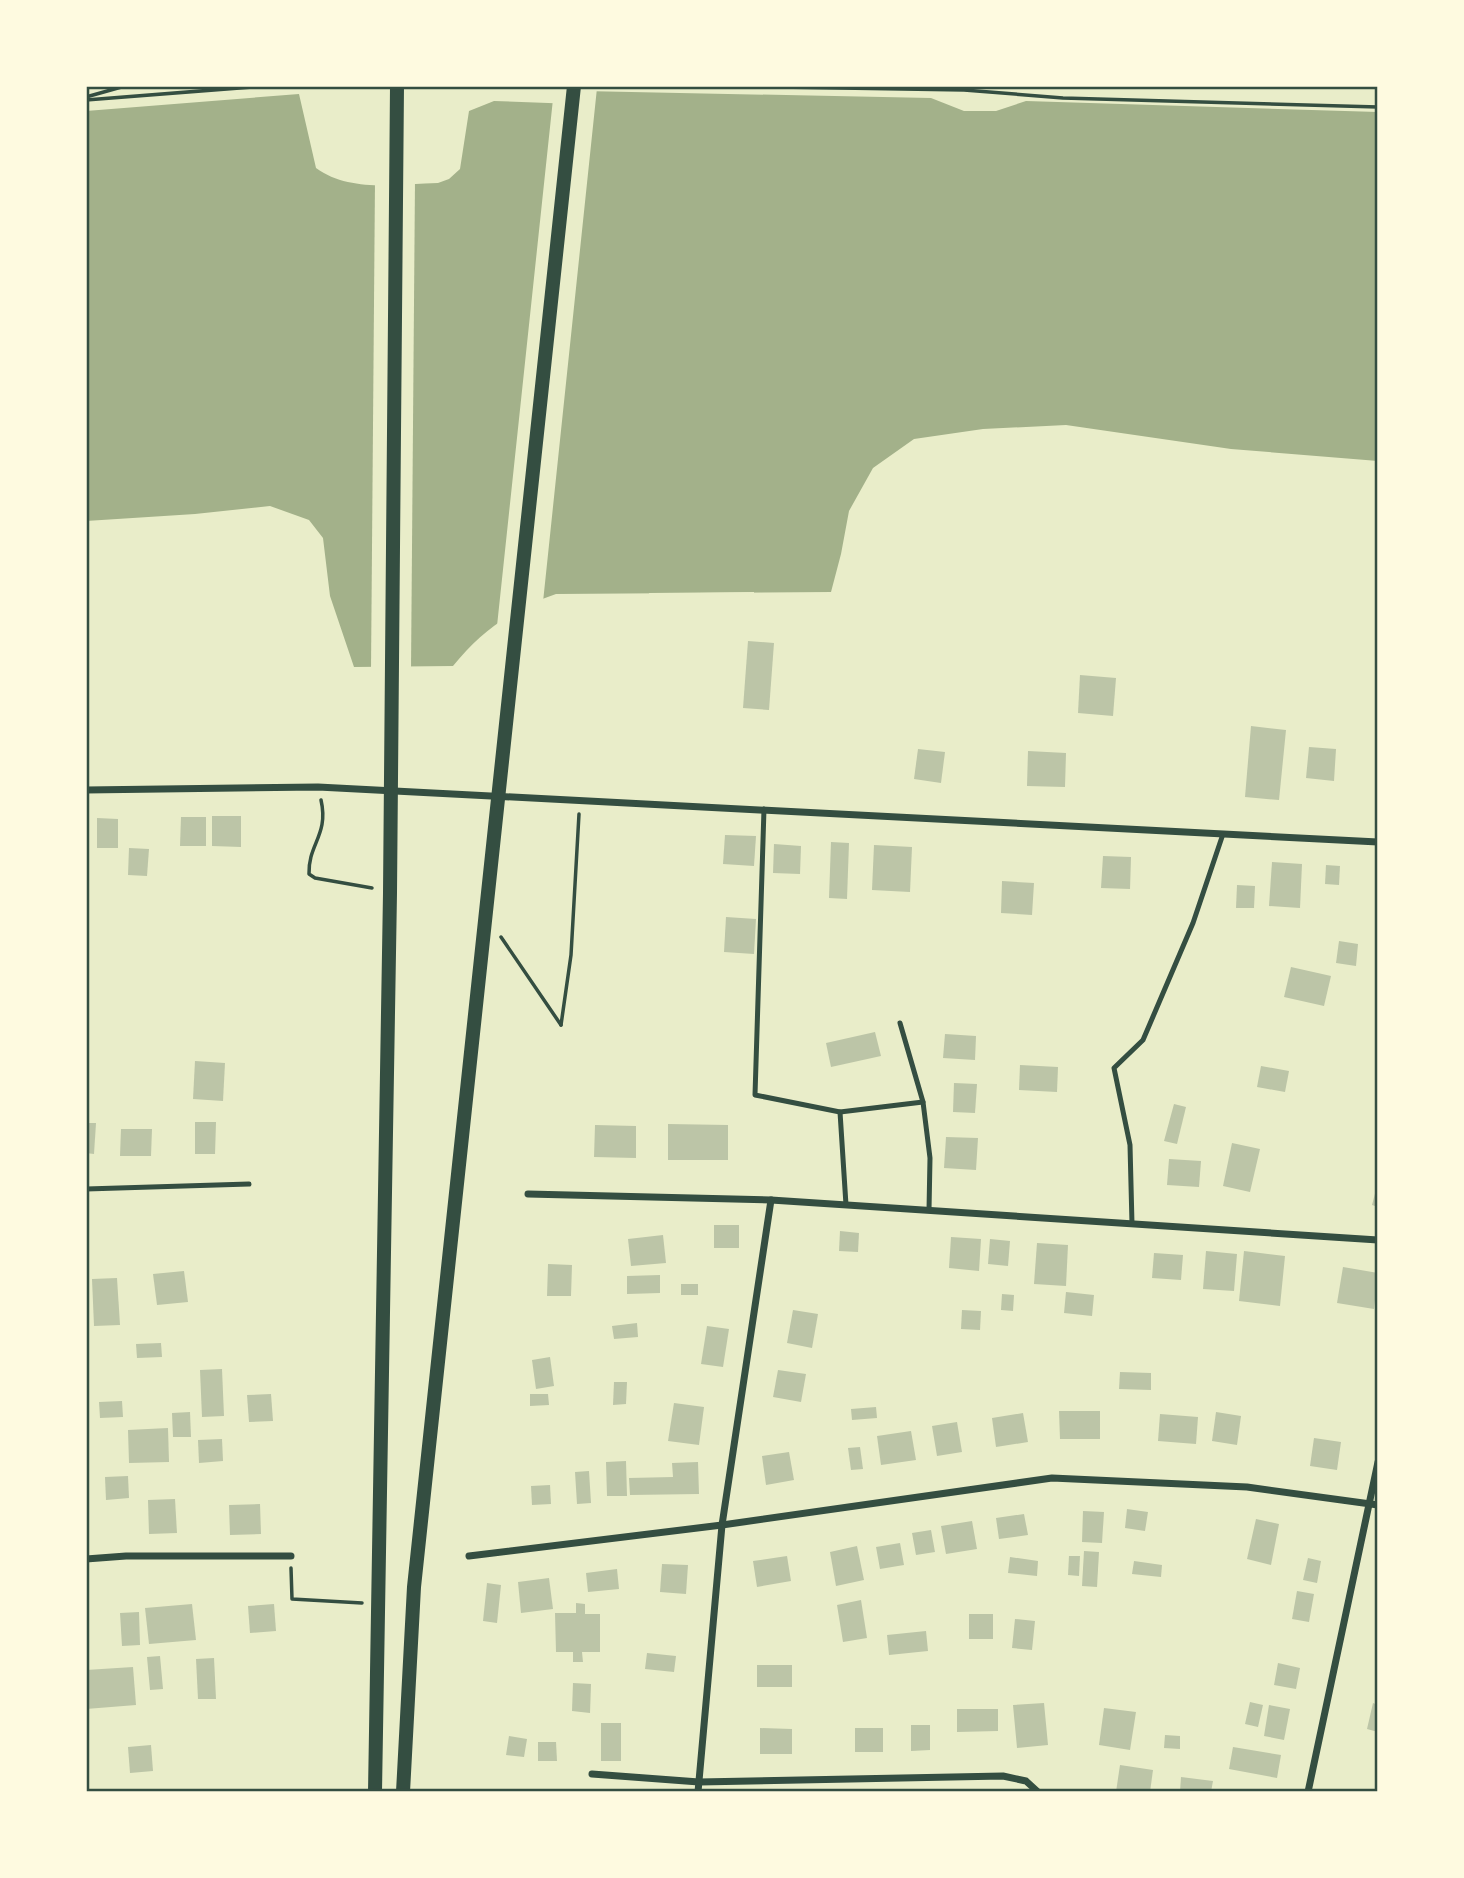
<svg xmlns="http://www.w3.org/2000/svg" width="1464" height="1878" font-family="'Open Sans',sans-serif">
<style>
.water{fill:#a3b18a}
.pier{fill:#e9edc9}
.building{fill:#bcc5a7}
.lines{fill:none;stroke-linecap:round;stroke-linejoin:round}
.path{stroke:#344e41;stroke-width:3.5}
.service{stroke:#344e41;stroke-width:5}
.minor{stroke:#344e41;stroke-width:7}
.secondary{stroke:#344e41;stroke-width:14}
.neatline{fill:none;stroke:#344e41;stroke-width:2.5}
</style>
<rect width="100%" height="100%" fill="#e9edc9"/>
<!-- water -->
<path class="water" d="M583,91L931,98L964,111H996L1026,101L1378,112V461L1231,449L1066,425L983,429L914,439L873,468L849,511L841,554L831,592L556,594C513,609 482,630 453,666L354,667L330,596L323,538L309,520L270,506L195,514L86,521V111L299,94L316,168C350,193 399,184 438,183L449,179L460,169L469,111L494,101L575,104Z"/>
<!-- pier -->
<g class="pier">
<polygon points="581,88 597,88 543,602 510,617 497,626 553,99 573,100"/>
<polygon points="415,180 411,670 371,670 375,181"/>
<polygon points="754,592 754,596 649,597 649,593"/>
</g>
<!-- building -->
<g class="building">
<polygon points="748,641 774,643 769,710 743,708"/>
<polygon points="1080,675 1116,678 1113,716 1078,713"/>
<polygon points="1251,726 1286,730 1279,800 1245,797"/>
<polygon points="1309,747 1336,749 1334,781 1306,778"/>
<polygon points="918,749 945,752 941,783 914,779"/>
<polygon points="1028,751 1066,753 1065,787 1027,786"/>
<polygon points="212,816 241,816 241,847 212,846"/>
<polygon points="181,817 206,817 206,846 180,846"/>
<polygon points="97,818 118,819 118,848 97,848"/>
<polygon points="725,835 756,836 754,866 723,864"/>
<polygon points="831,842 849,843 847,899 829,898"/>
<polygon points="774,844 801,846 800,874 773,873"/>
<polygon points="874,845 912,847 910,892 872,890"/>
<polygon points="129,848 149,849 147,876 128,875"/>
<polygon points="1103,856 1131,857 1130,889 1101,888"/>
<polygon points="1272,862 1302,864 1300,908 1269,906"/>
<polygon points="1326,865 1340,866 1339,885 1325,884"/>
<polygon points="1002,881 1034,883 1032,915 1001,913"/>
<polygon points="1237,885 1255,886 1254,908 1236,908"/>
<polygon points="726,917 756,919 754,954 724,952"/>
<polygon points="1339,941 1358,944 1356,966 1336,963"/>
<polygon points="1291,967 1331,976 1324,1006 1284,997"/>
<polygon points="875,1032 881,1056 831,1067 826,1043"/>
<polygon points="945,1034 976,1036 975,1060 943,1058"/>
<polygon points="195,1061 225,1063 223,1101 193,1099"/>
<polygon points="1020,1065 1058,1067 1057,1092 1019,1090"/>
<polygon points="1261,1066 1289,1071 1285,1092 1257,1087"/>
<polygon points="954,1083 977,1084 975,1113 953,1112"/>
<polygon points="1174,1104 1186,1107 1177,1144 1164,1141"/>
<polygon points="195,1122 216,1122 215,1154 195,1154"/>
<polygon points="86,1123 96,1123 94,1154 86,1153"/>
<polygon points="668,1124 728,1125 728,1160 668,1160"/>
<polygon points="595,1125 636,1126 636,1158 594,1157"/>
<polygon points="121,1129 152,1129 151,1156 120,1156"/>
<polygon points="946,1137 978,1138 976,1170 944,1168"/>
<polygon points="1232,1143 1260,1149 1250,1192 1223,1186"/>
<polygon points="1169,1159 1201,1161 1199,1187 1167,1185"/>
<polygon points="1377,1186 1378,1186 1378,1207 1372,1205"/>
<rect x="714" y="1225" width="25" height="23"/>
<polygon points="840,1231 859,1233 858,1252 839,1251"/>
<polygon points="663,1235 666,1263 631,1266 628,1239"/>
<polygon points="951,1237 981,1239 979,1271 949,1268"/>
<polygon points="990,1239 1010,1241 1008,1266 988,1264"/>
<polygon points="1037,1243 1068,1245 1066,1286 1034,1284"/>
<polygon points="1206,1251 1237,1254 1234,1291 1203,1289"/>
<polygon points="1244,1251 1285,1256 1280,1306 1239,1301"/>
<polygon points="1154,1253 1183,1255 1181,1280 1152,1278"/>
<polygon points="548,1264 572,1265 571,1296 547,1296"/>
<polygon points="1343,1267 1378,1273 1374,1309 1337,1303"/>
<polygon points="184,1271 188,1302 157,1305 153,1274"/>
<polygon points="660,1275 660,1293 627,1294 627,1276"/>
<polygon points="117,1278 120,1325 94,1326 92,1279"/>
<rect x="681" y="1284" width="17" height="11"/>
<polygon points="1066,1292 1094,1295 1092,1316 1064,1313"/>
<polygon points="1002,1294 1014,1295 1013,1311 1001,1310"/>
<polygon points="793,1310 818,1314 812,1348 787,1343"/>
<polygon points="962,1310 981,1311 980,1330 961,1329"/>
<polygon points="637,1323 638,1337 614,1339 612,1326"/>
<polygon points="707,1326 729,1329 723,1367 701,1364"/>
<polygon points="161,1343 162,1357 137,1358 136,1344"/>
<polygon points="550,1357 554,1386 536,1389 532,1360"/>
<polygon points="222,1369 224,1416 202,1417 200,1370"/>
<polygon points="778,1370 806,1374 801,1402 773,1397"/>
<polygon points="1120,1372 1151,1373 1151,1390 1119,1389"/>
<polygon points="614,1382 627,1382 626,1404 613,1405"/>
<polygon points="271,1394 273,1421 249,1422 247,1395"/>
<polygon points="530,1394 548,1394 549,1405 530,1406"/>
<polygon points="122,1401 123,1417 100,1418 99,1402"/>
<polygon points="674,1403 704,1407 699,1445 668,1441"/>
<polygon points="876,1407 877,1418 852,1420 851,1409"/>
<polygon points="1059,1411 1100,1411 1100,1439 1060,1439"/>
<polygon points="190,1412 191,1437 173,1437 172,1413"/>
<polygon points="1216,1412 1241,1416 1237,1445 1212,1441"/>
<polygon points="1023,1413 1028,1442 996,1447 992,1418"/>
<polygon points="1160,1414 1198,1417 1196,1444 1158,1441"/>
<polygon points="957,1422 962,1452 937,1456 932,1426"/>
<polygon points="168,1428 169,1462 129,1463 128,1430"/>
<polygon points="911,1431 916,1460 881,1465 877,1436"/>
<polygon points="1314,1438 1341,1442 1337,1470 1310,1466"/>
<polygon points="222,1439 223,1461 199,1463 198,1440"/>
<polygon points="860,1447 863,1469 851,1470 848,1448"/>
<polygon points="789,1452 794,1480 766,1485 762,1456"/>
<polygon points="626,1461 627,1496 607,1496 606,1462"/>
<polygon points="698,1462 699,1494 630,1495 629,1478 673,1477 672,1463"/>
<polygon points="589,1471 591,1503 577,1504 575,1472"/>
<polygon points="128,1476 129,1498 106,1500 105,1477"/>
<polygon points="550,1485 551,1504 532,1505 531,1486"/>
<polygon points="175,1499 177,1533 149,1534 148,1500"/>
<polygon points="260,1504 261,1534 230,1535 229,1505"/>
<polygon points="1127,1509 1148,1512 1145,1531 1125,1528"/>
<polygon points="1083,1511 1104,1512 1102,1543 1082,1542"/>
<polygon points="1024,1514 1028,1535 999,1539 996,1518"/>
<polygon points="1256,1519 1279,1524 1271,1565 1247,1559"/>
<polygon points="972,1521 977,1549 946,1554 941,1526"/>
<polygon points="931,1530 935,1552 916,1555 912,1533"/>
<polygon points="900,1543 904,1565 880,1569 876,1547"/>
<polygon points="857,1546 864,1580 836,1586 830,1552"/>
<polygon points="1084,1551 1099,1552 1097,1587 1082,1586"/>
<polygon points="787,1556 791,1581 757,1587 753,1561"/>
<polygon points="1069,1556 1080,1556 1079,1576 1068,1575"/>
<polygon points="1010,1557 1038,1561 1037,1576 1008,1573"/>
<polygon points="1308,1558 1321,1561 1317,1583 1303,1580"/>
<polygon points="1134,1561 1162,1565 1161,1577 1132,1574"/>
<polygon points="662,1564 688,1565 686,1594 660,1592"/>
<polygon points="617,1569 619,1589 588,1592 586,1573"/>
<polygon points="549,1578 553,1609 521,1613 518,1582"/>
<polygon points="487,1583 501,1585 497,1623 483,1621"/>
<polygon points="1297,1591 1314,1594 1309,1622 1292,1619"/>
<polygon points="861,1600 867,1638 843,1642 837,1605"/>
<polygon points="576,1603 585,1604 585,1614 600,1614 600,1652 582,1652 583,1662 573,1662 573,1652 556,1652 555,1613 576,1613"/>
<polygon points="192,1604 196,1640 149,1644 145,1608"/>
<polygon points="274,1604 276,1631 250,1633 248,1606"/>
<polygon points="139,1612 140,1645 122,1646 120,1613"/>
<rect x="969" y="1614" width="24" height="25"/>
<polygon points="1015,1619 1035,1621 1032,1650 1012,1648"/>
<polygon points="926,1631 928,1651 889,1655 887,1635"/>
<polygon points="647,1653 676,1656 674,1672 645,1669"/>
<polygon points="160,1656 163,1689 150,1690 147,1657"/>
<polygon points="214,1658 216,1699 198,1699 196,1659"/>
<polygon points="1278,1663 1300,1668 1296,1689 1274,1685"/>
<rect x="757" y="1665" width="35" height="22"/>
<polygon points="133,1667 136,1705 86,1709 86,1670"/>
<polygon points="573,1683 591,1684 590,1713 572,1711"/>
<polygon points="1250,1702 1263,1705 1258,1727 1245,1724"/>
<polygon points="1044,1703 1048,1745 1017,1748 1013,1705"/>
<polygon points="1373,1703 1378,1705 1378,1732 1367,1729"/>
<polygon points="1269,1705 1290,1709 1284,1740 1264,1736"/>
<polygon points="1104,1708 1136,1712 1130,1750 1099,1745"/>
<polygon points="957,1709 998,1709 998,1731 957,1732"/>
<rect x="601" y="1723" width="20" height="38"/>
<polygon points="911,1725 930,1725 930,1750 911,1751"/>
<polygon points="760,1728 792,1729 792,1754 760,1754"/>
<rect x="855" y="1728" width="28" height="24"/>
<polygon points="1165,1735 1180,1736 1180,1749 1164,1748"/>
<polygon points="509,1736 527,1739 524,1757 506,1755"/>
<polygon points="538,1742 556,1742 557,1761 538,1761"/>
<polygon points="151,1745 153,1771 130,1773 128,1747"/>
<polygon points="1233,1747 1281,1755 1277,1778 1229,1769"/>
<polygon points="1120,1765 1153,1770 1150,1792 1116,1792"/>
<polygon points="1181,1777 1213,1781 1211,1792 1180,1792"/>
</g>
<g class="lines">
<!-- path -->
<g class="path">
<polyline points="710,86 964,90 1063,98 1378,107"/>
<polyline points="945,86 957,88"/>
<polyline points="86,97 125,86"/>
<polyline points="86,100 264,86"/>
<path d="M321,800C329,835 308,844 309,874L315,878L372,888"/>
<polyline points="501,937 561,1025"/>
<polyline points="561,1025 571,955 579,814"/>
<polyline points="291,1568 292,1599 362,1603"/>
</g>
<!-- service -->
<g class="service">
<polyline points="764,809 755,1095 840,1112 923,1102"/>
<polyline points="900,1023 923,1102 930,1158 929,1210"/>
<polyline points="840,1112 846,1205"/>
<polyline points="86,1189 249,1184"/>
<polyline points="1132,1224 1130,1145 1114,1068 1143,1040 1193,923 1223,834"/>
</g>
<!-- minor -->
<g class="minor">
<polyline points="86,790 318,787 1378,842"/>
<polyline points="528,1194 771,1200 1378,1240"/>
<polyline points="469,1556 722,1525 1052,1478 1247,1487 1378,1505"/>
<polyline points="86,1559 126,1556 291,1556"/>
<polyline points="592,1774 699,1782 1003,1776 1026,1781 1038,1792"/>
<polyline points="698,1792 722,1525 771,1200"/>
<polyline points="1308,1792 1378,1462"/>
</g>
<!-- secondary -->
<g class="secondary">
<polyline points="375,1792 390,893 397,86"/>
<polyline points="403,1792 414,1587 574,86"/>
</g>
</g>
<!-- border -->
<rect width="1464" height="1878" fill="none" stroke="#fefae0" stroke-width="175"/>
<rect x="88" y="88" width="1288" height="1702" class="neatline"/>
</svg>
